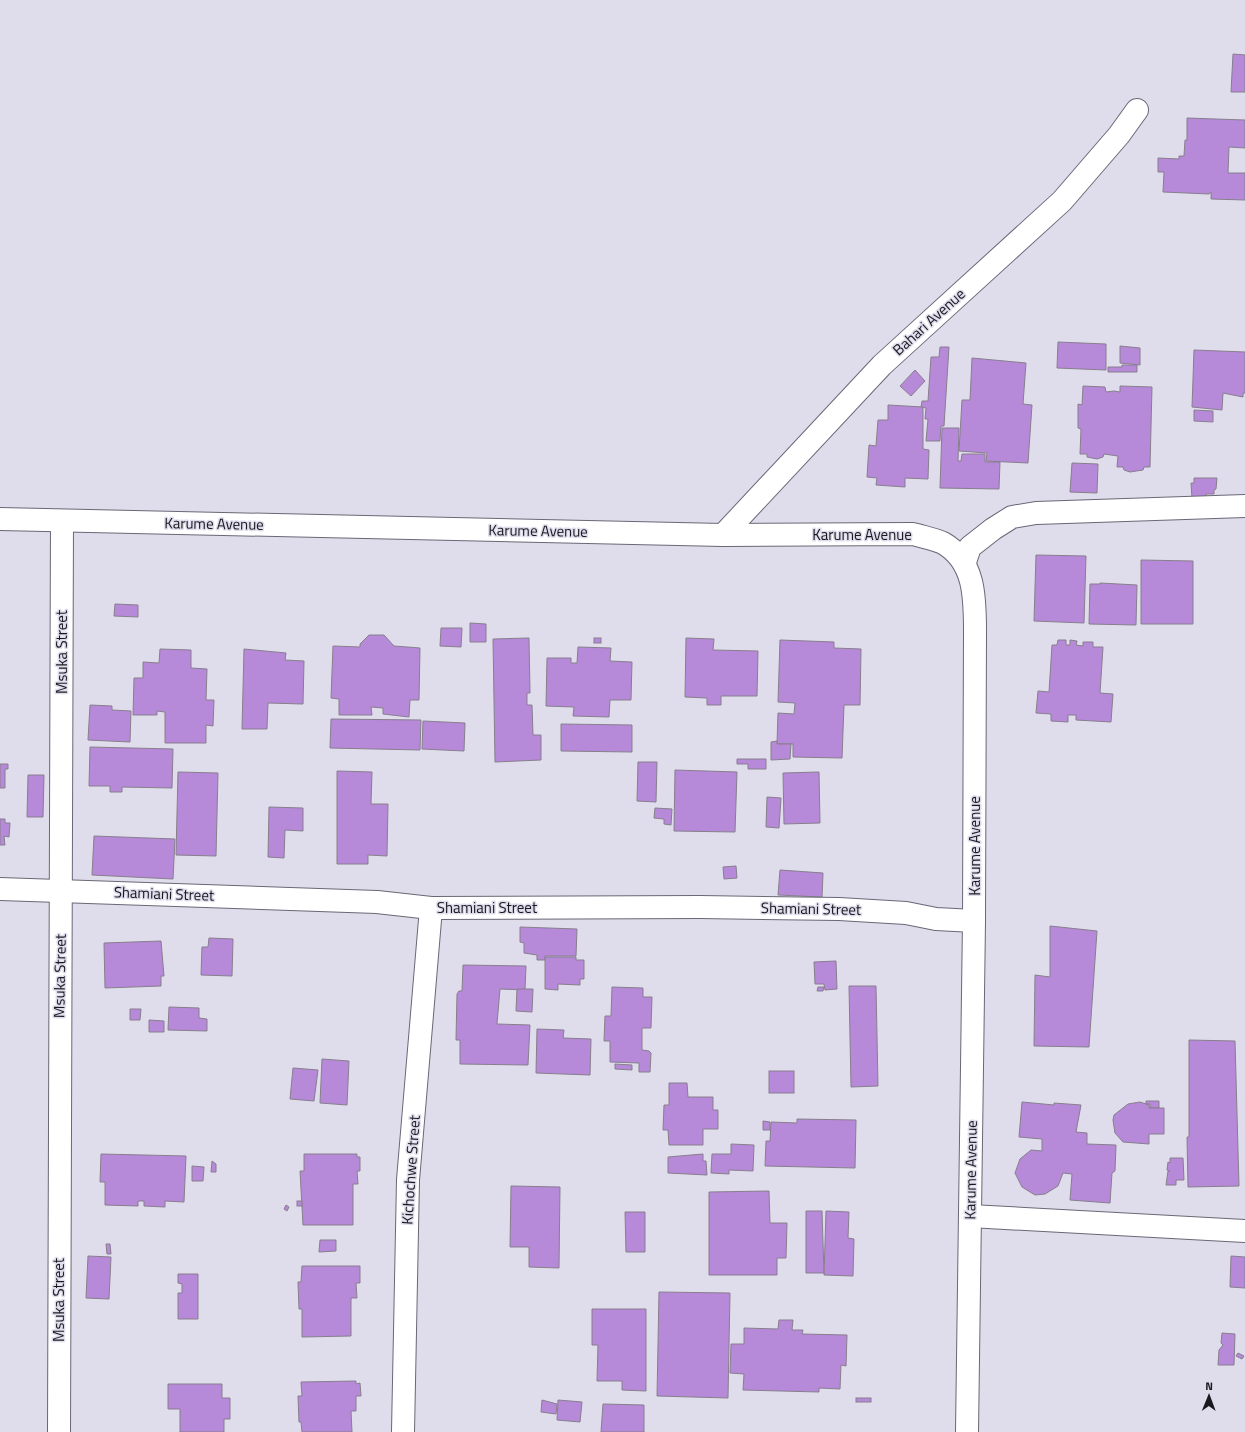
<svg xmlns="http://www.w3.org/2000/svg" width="1245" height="1432" font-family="'Titillium Web',sans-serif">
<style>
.building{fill:#b789d9;stroke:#877f8d}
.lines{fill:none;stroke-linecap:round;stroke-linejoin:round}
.street-casing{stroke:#6a6776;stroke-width:24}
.secondary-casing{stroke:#6a6776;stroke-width:24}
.street{stroke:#fff;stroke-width:22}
.secondary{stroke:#fff;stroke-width:22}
.labels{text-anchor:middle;stroke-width:3;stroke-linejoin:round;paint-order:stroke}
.street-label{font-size:15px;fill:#19181e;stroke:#dfdcec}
</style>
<rect width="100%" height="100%" fill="#dfdcec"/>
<!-- building -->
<g class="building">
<polygon points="1233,54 1245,55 1245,92 1231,92"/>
<polygon points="1187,118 1245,120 1245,148 1229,147 1228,173 1245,173 1245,200 1211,199 1211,192 1209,194 1163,192 1164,172 1158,172 1158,158 1179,159 1179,156 1184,156 1185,140 1187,140"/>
<polygon points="1058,342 1106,344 1106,370 1057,368"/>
<polygon points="1120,346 1140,348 1140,365 1120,363"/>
<polygon points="940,347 949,347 944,426 941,426 940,441 926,441 928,419 925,419 926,408 921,407 922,401 928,401 931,357 939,357"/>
<polygon points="1194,350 1245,352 1245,393 1243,393 1243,397 1223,393 1222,410 1192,407"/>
<polygon points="972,358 1026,363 1023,404 1032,405 1028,463 986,461 987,453 959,451 962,400 970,400"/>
<polygon points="1122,365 1137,365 1137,372 1108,372 1108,367 1122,367"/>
<polygon points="915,370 925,381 911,396 900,386"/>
<polygon points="1083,386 1105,387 1106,392 1114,391 1120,392 1120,386 1152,387 1150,467 1144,467 1143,470 1130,472 1124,470 1123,467 1117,467 1118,456 1104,454 1103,457 1097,459 1087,457 1087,454 1080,454 1081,429 1078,428 1078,404 1082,405"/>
<polygon points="888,405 923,407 923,449 929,450 928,479 905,478 905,487 876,485 877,478 867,477 869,445 876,446 878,420 888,420"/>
<polygon points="1194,410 1213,411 1213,422 1194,421"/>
<polygon points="942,428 959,428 958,461 961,461 962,454 985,454 985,462 1000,462 999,489 940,488"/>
<polygon points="1072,463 1098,464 1097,493 1070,492"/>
<polygon points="1194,478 1217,478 1216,489 1214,490 1214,494 1206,494 1206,498 1192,498 1191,483 1194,483"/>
<polygon points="1036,555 1086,556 1084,623 1034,621"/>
<polygon points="1141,560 1193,561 1193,624 1141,624"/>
<polygon points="1100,583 1137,585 1136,625 1089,624 1090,584 1100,584"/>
<polygon points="115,604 138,605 138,617 114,616"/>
<polygon points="470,623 486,624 486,642 470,642"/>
<polygon points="441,628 462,628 461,647 440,646"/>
<polygon points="369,635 384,635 394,646 420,648 419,700 410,700 409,717 383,714 383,708 371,707 372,715 339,715 339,699 331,698 333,646 360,647 360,644"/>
<polygon points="529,638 530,693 527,693 527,705 532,705 533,735 541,735 541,760 495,762 493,639"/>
<rect x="594" y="638" width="7" height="5"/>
<polygon points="686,638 714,639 713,650 758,651 757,696 721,696 721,705 707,705 707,698 685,697"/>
<polygon points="780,640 834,642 834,648 861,649 860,705 844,705 842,758 793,757 793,744 777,744 778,713 794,714 795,703 778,702"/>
<polygon points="1058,640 1066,640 1066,645 1070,645 1070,640 1077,641 1076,645 1083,646 1083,642 1093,642 1093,647 1103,647 1100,693 1113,694 1111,722 1076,720 1076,715 1068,715 1068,722 1051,721 1051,714 1036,713 1038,691 1049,692 1052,645 1057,645"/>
<polygon points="578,647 611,648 610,661 632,662 631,700 610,700 609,717 573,716 574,707 546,706 547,658 571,658 571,663 577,663"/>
<polygon points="160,649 191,650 191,668 207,669 206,700 214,700 213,726 206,725 206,743 165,743 165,712 157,711 157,715 133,715 134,678 143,678 143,662 159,663"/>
<polygon points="244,649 286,653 285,660 304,661 303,704 268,703 267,729 242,729"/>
<polygon points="90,705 112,706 112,710 131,711 130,742 88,740"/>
<polygon points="331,719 421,720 420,750 330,748"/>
<polygon points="423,721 465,723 464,751 422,749"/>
<polygon points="561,724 632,725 632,752 561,751"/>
<polygon points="777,741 777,744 791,744 790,759 771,760 771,742"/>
<polygon points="90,747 173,749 172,788 122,787 122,792 110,792 110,786 89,786"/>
<polygon points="737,759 766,759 766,769 748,769 748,764 737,764"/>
<polygon points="638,762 657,762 656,802 637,801"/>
<polygon points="0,764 8,764 8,769 5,769 5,788 0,788"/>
<polygon points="675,770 737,772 735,832 674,831"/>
<polygon points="337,771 372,772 371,804 388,804 387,856 368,855 368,864 337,864"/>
<polygon points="178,772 218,773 216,856 176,855"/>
<polygon points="819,772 820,823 784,824 783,773"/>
<polygon points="28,775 44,775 43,817 27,817"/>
<polygon points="767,797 781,798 779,828 766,827"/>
<polygon points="269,807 303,808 303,831 285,830 284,858 268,857"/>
<polygon points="655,808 672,809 671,825 664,824 664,819 654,818"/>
<polygon points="0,819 5,819 5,823 10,823 9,837 4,836 5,845 0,845"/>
<polygon points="94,836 175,839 173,879 92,875"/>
<polygon points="736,866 737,878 724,879 723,867"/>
<polygon points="780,870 823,873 822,897 778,895"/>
<polygon points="1050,926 1097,931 1089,1047 1034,1046 1035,975 1050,977"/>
<polygon points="520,927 577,929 576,956 545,956 545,960 537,960 537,955 524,953 524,943 520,942"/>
<polygon points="209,938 233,939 232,976 201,975 202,947 208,947"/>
<polygon points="161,941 164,976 161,976 161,986 105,988 104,943"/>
<polygon points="545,957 576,957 576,960 584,960 584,979 580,979 580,985 558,984 558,990 545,989"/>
<polygon points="836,961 837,989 825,990 824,984 815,984 814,962"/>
<polygon points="463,965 526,966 525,990 500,989 497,1024 530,1025 528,1065 460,1064 460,1040 456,1040 457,994 459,991 462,991"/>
<polygon points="849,986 876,986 878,1086 851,1087"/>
<polygon points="612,987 643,988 643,997 652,997 651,1028 642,1028 642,1050 649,1051 651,1053 650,1072 639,1072 639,1063 610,1062 610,1041 604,1041 605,1016 611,1016"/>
<polygon points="818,987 824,987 823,991 817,991"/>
<polygon points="517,989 533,989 532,1012 516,1011"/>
<polygon points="169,1007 199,1008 199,1018 207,1019 207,1031 168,1030"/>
<polygon points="130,1009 141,1009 140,1020 130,1020"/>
<polygon points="149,1020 164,1021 164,1032 149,1032"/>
<polygon points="537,1029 564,1030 563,1038 591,1039 590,1075 536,1073"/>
<polygon points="1189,1040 1235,1041 1239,1186 1188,1187 1187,1137 1189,1137"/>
<polygon points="322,1059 349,1061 347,1105 320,1103"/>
<polygon points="615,1064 632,1065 632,1070 615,1069"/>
<polygon points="293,1068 318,1070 314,1101 290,1099"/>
<rect x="769" y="1071" width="25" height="22"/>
<polygon points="669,1083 687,1083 688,1097 713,1097 713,1110 718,1110 718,1129 703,1129 703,1145 669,1145 668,1130 663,1130 664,1105 669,1105"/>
<polygon points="1146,1101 1159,1101 1159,1108 1150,1108 1150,1104 1146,1104"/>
<polygon points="1022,1102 1054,1105 1054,1103 1081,1105 1076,1132 1087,1133 1087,1144 1116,1145 1115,1171 1112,1173 1110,1203 1070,1200 1072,1174 1063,1173 1058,1186 1045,1194 1035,1195 1022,1187 1015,1173 1020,1159 1031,1150 1042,1151 1042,1139 1019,1137"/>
<polygon points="1140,1102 1149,1105 1149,1108 1164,1108 1164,1134 1149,1134 1149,1144 1123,1142 1115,1133 1113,1120 1114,1115 1128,1104"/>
<polygon points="797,1119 856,1120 855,1168 765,1166 766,1141 770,1141 771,1122 797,1123"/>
<polygon points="763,1121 770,1122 770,1130 763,1130"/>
<polygon points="731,1144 754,1145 753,1171 729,1170 729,1174 711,1173 712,1154 731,1154"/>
<polygon points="101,1154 186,1156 184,1202 165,1201 165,1207 144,1206 144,1201 138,1201 138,1206 105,1205 105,1182 100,1182"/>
<polygon points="304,1154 357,1154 357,1157 360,1157 360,1171 357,1171 358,1184 353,1184 353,1225 303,1225 300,1171 304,1171"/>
<polygon points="703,1154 703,1161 706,1161 707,1175 668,1173 668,1157"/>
<polygon points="1170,1158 1183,1158 1184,1180 1176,1180 1176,1185 1166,1185 1168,1171 1170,1171 1167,1170 1168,1162 1170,1163"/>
<polygon points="212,1161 216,1164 216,1172 211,1172"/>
<polygon points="192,1166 204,1167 203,1181 192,1181"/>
<polygon points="511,1186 560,1187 559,1268 529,1267 529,1247 510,1247"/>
<polygon points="769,1191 770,1223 787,1223 786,1258 777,1258 777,1275 709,1275 709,1192"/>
<rect x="297" y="1201" width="5" height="5"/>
<polygon points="286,1205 289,1207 287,1211 284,1209"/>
<polygon points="806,1211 822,1211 824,1273 806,1273"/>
<polygon points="826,1211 849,1212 848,1238 854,1239 853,1276 824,1275"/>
<polygon points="625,1212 645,1212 645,1252 626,1252"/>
<polygon points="320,1240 336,1240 336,1251 319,1252"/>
<polygon points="106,1244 110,1244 111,1254 107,1254"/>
<polygon points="88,1256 111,1257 109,1299 86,1298"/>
<polygon points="1231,1256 1245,1257 1245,1288 1230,1287"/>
<polygon points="302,1266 360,1266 360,1283 356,1283 357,1298 351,1298 351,1336 302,1337 302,1309 299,1309 298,1282 301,1282"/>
<polygon points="178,1274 198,1274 198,1319 178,1319 178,1293 182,1293 182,1284 178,1283"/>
<polygon points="659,1292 730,1293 728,1398 657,1396"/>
<polygon points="592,1309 646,1309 646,1391 622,1390 622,1381 597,1381 598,1345 592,1345"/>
<polygon points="779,1320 793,1320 792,1330 803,1330 802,1334 847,1335 846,1366 841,1365 840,1389 819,1388 819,1392 743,1390 744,1374 730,1373 731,1344 744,1344 744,1328 778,1329"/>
<polygon points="1222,1333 1235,1334 1234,1365 1218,1365 1219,1350 1223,1345 1221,1343"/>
<polygon points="1238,1353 1244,1356 1242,1359 1236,1356"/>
<polygon points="356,1381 356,1384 360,1383 361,1396 356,1396 356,1411 351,1411 352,1432 302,1432 301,1422 299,1422 298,1396 302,1396 301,1382"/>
<polygon points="168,1384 222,1384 222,1398 230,1398 230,1419 224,1419 224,1432 180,1432 180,1409 168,1409"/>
<rect x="856" y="1398" width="15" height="4"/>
<polygon points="542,1400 557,1404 556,1414 541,1412"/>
<polygon points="558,1400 582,1402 580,1422 557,1420"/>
<polygon points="603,1404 644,1405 644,1432 601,1432"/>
</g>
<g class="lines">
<defs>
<g id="street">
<polyline points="965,562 970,547 993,529 1012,517 1036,513 1245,506"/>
<polyline points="0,889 377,902 431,908 700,907 839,909 906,913 936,919 974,921"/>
<polyline points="970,1216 1245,1231"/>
<path d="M59,1432C59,1128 62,824 62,521"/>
<polyline points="403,1432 408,1180 431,908"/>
</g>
<g id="secondary">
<path d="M0,519L723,535L913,534C923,537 935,539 943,543C975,561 975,598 975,631L974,921L967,1432"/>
<polyline points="723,535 882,365 1062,201 1119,135 1137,110"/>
</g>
</defs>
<!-- street casing -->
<use href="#street" class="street-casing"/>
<!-- secondary casing -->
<use href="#secondary" class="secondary-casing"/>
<!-- street -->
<use href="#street" class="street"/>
<!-- secondary -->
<use href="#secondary" class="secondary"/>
</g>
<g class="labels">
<!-- street labels -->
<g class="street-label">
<text transform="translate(929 322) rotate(-42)" y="5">Bahari Avenue</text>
<text transform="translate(214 524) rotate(1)" y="5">Karume Avenue</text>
<text transform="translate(538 531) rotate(1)" y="5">Karume Avenue</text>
<text x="862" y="540">Karume Avenue</text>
<text transform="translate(62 652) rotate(-90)" y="5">Msuka Street</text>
<text transform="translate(975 846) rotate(-90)" y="5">Karume Avenue</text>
<text transform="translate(164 894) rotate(2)" y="5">Shamiani Street</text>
<text x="487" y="913">Shamiani Street</text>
<text transform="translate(811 909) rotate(1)" y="5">Shamiani Street</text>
<text transform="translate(60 976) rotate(-89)" y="5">Msuka Street</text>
<text transform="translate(411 1170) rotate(-86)" y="5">Kichochwe Street</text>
<text transform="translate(971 1170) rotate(-89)" y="5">Karume Avenue</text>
<text transform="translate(59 1300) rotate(-90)" y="5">Msuka Street</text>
</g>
</g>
<!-- north arrow -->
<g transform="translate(1209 1396) rotate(1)" stroke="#dfdcec" stroke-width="3" paint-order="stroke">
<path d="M0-3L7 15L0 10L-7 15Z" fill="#19181e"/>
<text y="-6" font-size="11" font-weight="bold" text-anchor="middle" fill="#19181e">N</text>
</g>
</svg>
